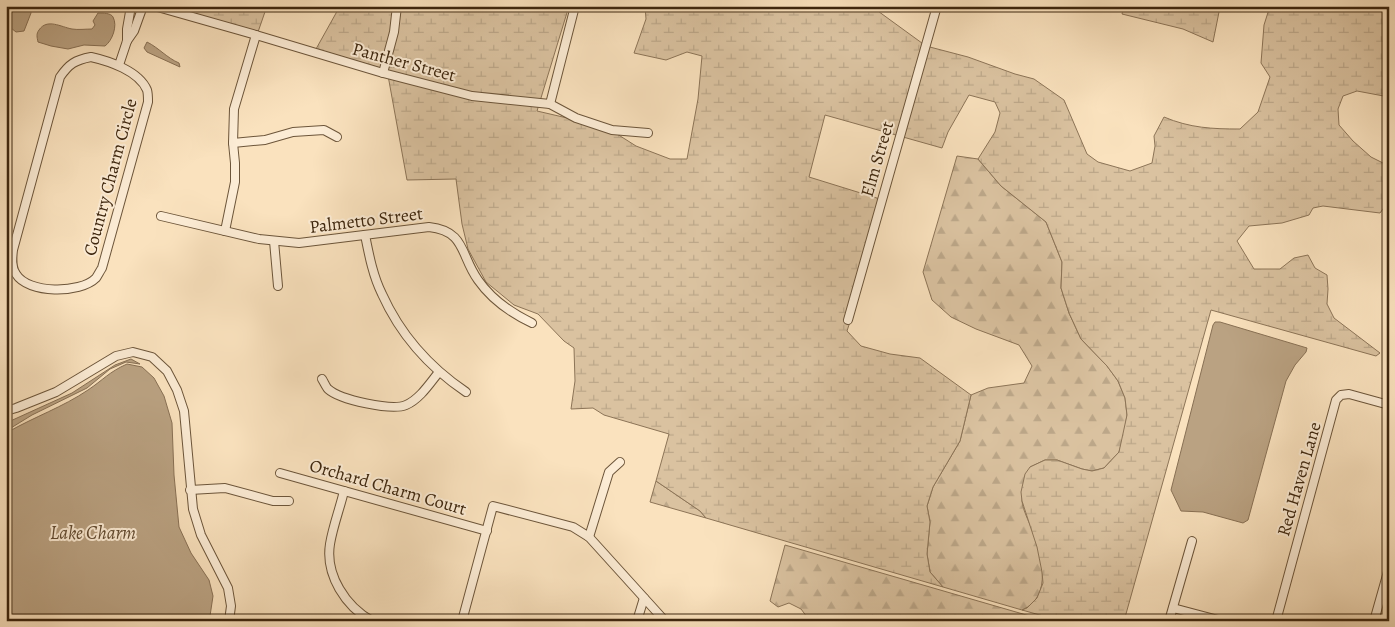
<svg xmlns="http://www.w3.org/2000/svg" width="1395" height="627" font-family="Alegreya,serif">
<style>
.forest{fill:url(#forest-firs);stroke:#8c7457}
.wetland{fill:url(#wetland-marsh);stroke:#8c7457}
.water{fill:#baa282;stroke:#887054}
.lines{fill:none;stroke-linecap:round;stroke-linejoin:round}
.minor-casing{stroke:#6c553a;stroke-width:10}
.minor{stroke:#fcecd5;stroke-width:8}
.labels{text-anchor:middle;stroke-width:4;stroke-linejoin:round;paint-order:stroke}
.street-label{font-size:18px;fill:#3d260e;stroke:#fcecd5}
.water-label{font-size:19px;font-style:italic;fill:#624b31;stroke:#fcecd5}
</style>
<defs>
<pattern id="forest-firs" width="22" height="20" patternUnits="userSpaceOnUse" patternTransform="scale(1.25)"><rect width="22" height="20" fill="#dac2a0"/><path d="M5 1l3.5 6h-7zM16 11l3.5 6h-7z" fill="#bca789"/></pattern>
<pattern id="wetland-marsh" width="20" height="14" patternUnits="userSpaceOnUse" patternTransform="scale(1.25)"><rect width="20" height="14" fill="#dac2a0"/><path d="M1 5h8M5 5V1M11 12h8M15 12V8" fill="none" stroke="#bca789"/></pattern>
</defs>
<rect width="100%" height="100%" fill="#fae2be"/>
<filter id="stains"><feTurbulence type="fractalNoise" baseFrequency=".004" numOctaves="4"/><feColorMatrix values="0 0 0 0 .2 0 0 0 0 .09 0 0 0 0 .02 0 0 0 .5 -.17"/></filter>
<radialGradient id="worn" r=".72"><stop offset=".6" stop-color="#630" stop-opacity="0"/><stop offset="1" stop-color="#630" stop-opacity=".3"/></radialGradient>
<!-- forest -->
<g class="forest">
<path d="M957,156L978,159L1001,186L1046,222L1062,262L1061,288L1069,313L1081,339L1107,366L1118,381L1125,398L1127,415L1124,434L1119,452L1104,468L1092,471L1082,469L1057,460H1045L1030,467C1028,477 1022,490 1022,501C1023,511 1029,521 1032,530C1041,555 1054,596 1022,610L943,587L930,572L927,554L930,522L927,506L933,487L960,441L971,395L988,388L1024,383L1032,366L1019,345L976,329L951,317L932,300L923,272Z"/>
<polygon points="656,481 700,511 706,518 650,502"/>
<polygon points="785,545 1047,621 810,621 801,609 789,603 778,607 770,601"/>
</g>
<!-- wetland -->
<g class="wetland">
<polygon points="166,6 267,6 258,32"/>
<path d="M340,6H569L537,111L606,127L636,146L670,159H687L698,99L702,56L687,52L666,60L634,53L646,19L645,6H871L926,46L968,57L1015,74L1034,79L1064,100L1087,154L1098,162L1130,171L1152,163L1155,146L1154,136L1164,117C1190,128 1212,129 1240,129L1258,112L1270,77L1261,63L1264,25L1270,6H1389V97L1357,91L1343,96L1338,109L1339,125L1353,141L1371,157L1389,166V201L1380,213L1323,206L1313,208L1309,215L1282,223L1249,226L1237,241L1254,269H1280L1294,258L1308,255L1315,268L1327,275L1328,289L1327,304L1334,318L1380,353L1376,356L1211,310L1124,621H1061L1022,610L1027,608L1037,598L1043,583L1042,572L1037,547L1022,501L1021,492L1025,474L1030,467L1045,460H1057L1082,469L1092,471L1104,468L1119,452L1127,415L1125,398L1118,381L1107,366L1081,339L1069,313L1061,288L1062,262L1046,222L1001,186L978,159L995,132L1000,113L995,102L969,95L948,132L942,148L825,115L809,177L880,199L858,297L847,331L861,346L890,354L920,358L971,395L960,441L933,487L927,506L930,522L927,554L930,572L943,587L706,518L700,511L656,481L669,434L604,415L593,408L571,409L575,381L574,348L564,341L538,314L514,305L486,282L468,249L462,224L456,179L407,180L387,70L316,49Z"/>
<polygon points="1124,6 1219,6 1219,12 1213,42 1183,29 1122,14"/>
</g>
<!-- water -->
<g class="water">
<polygon points="6,6 31,6 31,13 24,31 16,32 11,28 6,28"/>
<path d="M98,13C103,13 111,13 113,17C118,26 112,41 105,46L84,45L68,49L51,46L38,42C37,37 36,34 39,30C47,18 61,27 72,29C78,30 86,29 92,29L95,25L93,21Z"/>
<path d="M147,42C159,48 167,58 179,63L180,67L147,52L144,48Z"/>
<polygon points="1215,322 1220,322 1307,348 1306,352 1295,365 1286,381 1248,520 1243,523 1203,512 1181,511 1171,490 1213,325"/>
<polygon points="131,359 140,364 126,362 110,369 87,388 32,415 6,431 6,423 72,393 115,365"/>
<path d="M127,364L142,367L154,378L164,396L172,423L174,475L179,527L191,553L209,580L213,596L210,616L207,621H6V436L8,432C34,417 63,407 88,390C103,380 109,372 127,364Z"/>
</g>
<g class="lines">
<defs>
<g id="minor">
<polyline points="154,6 256,35 383,73 472,96 550,104 576,118 612,130 648,133"/>
<polyline points="127,41 134,31 143,6"/>
<path d="M91,57C109,61 139,71 147,90C148,93 148,98 148,102L102,268C100,271 98,275 96,278C80,294 28,294 16,274C11,267 12,258 13,250L60,77C69,64 75,60 91,57Z"/>
<polyline points="119,65 127,41 127,29 131,6"/>
<polyline points="383,73 394,32 397,6"/>
<polyline points="550,104 575,6"/>
<polyline points="233,143 265,140 293,132 324,130 337,137"/>
<path d="M161,216L259,239L299,243L429,227C466,231 460,255 478,280C492,300 511,313 532,323"/>
<polyline points="225,231 235,182 235,163 233,143 234,109 256,35"/>
<path d="M365,235C369,255 373,276 382,294C400,334 429,367 466,392"/>
<polyline points="274,241 278,286"/>
<polyline points="848,320 937,6"/>
<path d="M322,379C324,382 326,387 328,389C340,400 392,411 406,405C420,399 430,383 439,372"/>
<polyline points="6,411 16,408 56,392 116,356 133,352 152,357 167,371 177,390 184,411 193,509 201,535 228,588 231,606 229,621"/>
<polyline points="280,473 487,531"/>
<polyline points="190,490 225,488 273,501 289,501"/>
<path d="M344,491C340,508 333,526 330,544C325,575 346,607 372,621"/>
<polyline points="589,537 609,472 620,462"/>
<polyline points="1173,608 1222,621"/>
<polyline points="462,621 493,506 573,527 589,537 665,621"/>
<polyline points="637,621 644,598"/>
<polyline points="1169,621 1192,541"/>
<polyline points="1276,621 1336,400 1341,395 1349,394 1389,405"/>
<polyline points="1374,621 1389,568"/>
</g>
</defs>
<!-- minor casing -->
<use href="#minor" class="minor-casing"/>
<!-- minor -->
<use href="#minor" class="minor"/>
</g>
<g class="labels">
<!-- street labels -->
<g class="street-label">
<text transform="translate(404 62) rotate(15)" y="6">Panther Street</text>
<text transform="translate(877 159) rotate(-74)" y="6">Elm Street</text>
<text transform="translate(110 177) rotate(-75)" y="6">Country Charm Circle</text>
<text transform="translate(366 220) rotate(-7)" y="6">Palmetto Street</text>
<text transform="translate(1299 479) rotate(-74)" y="6">Red Haven Lane</text>
<text transform="translate(388 487) rotate(16)" y="6">Orchard Charm Court</text>
</g>
<!-- water labels -->
<g class="water-label">
<text x="93" y="539">Lake Charm</text>
</g>
</g>
<!-- margin -->
<rect width="1395" height="627" fill="none" stroke="#fae2be" stroke-width="25"/>
<rect x="8" y="8" width="1380" height="612" fill="none" stroke="#3d260e" stroke-width="2.5"/>
<rect x="12" y="12" width="1370" height="602" fill="none" stroke="#3d260e"/>
<rect width="100%" height="100%" filter="url(#stains)"/>
<rect width="100%" height="100%" fill="url(#worn)"/>
</svg>
